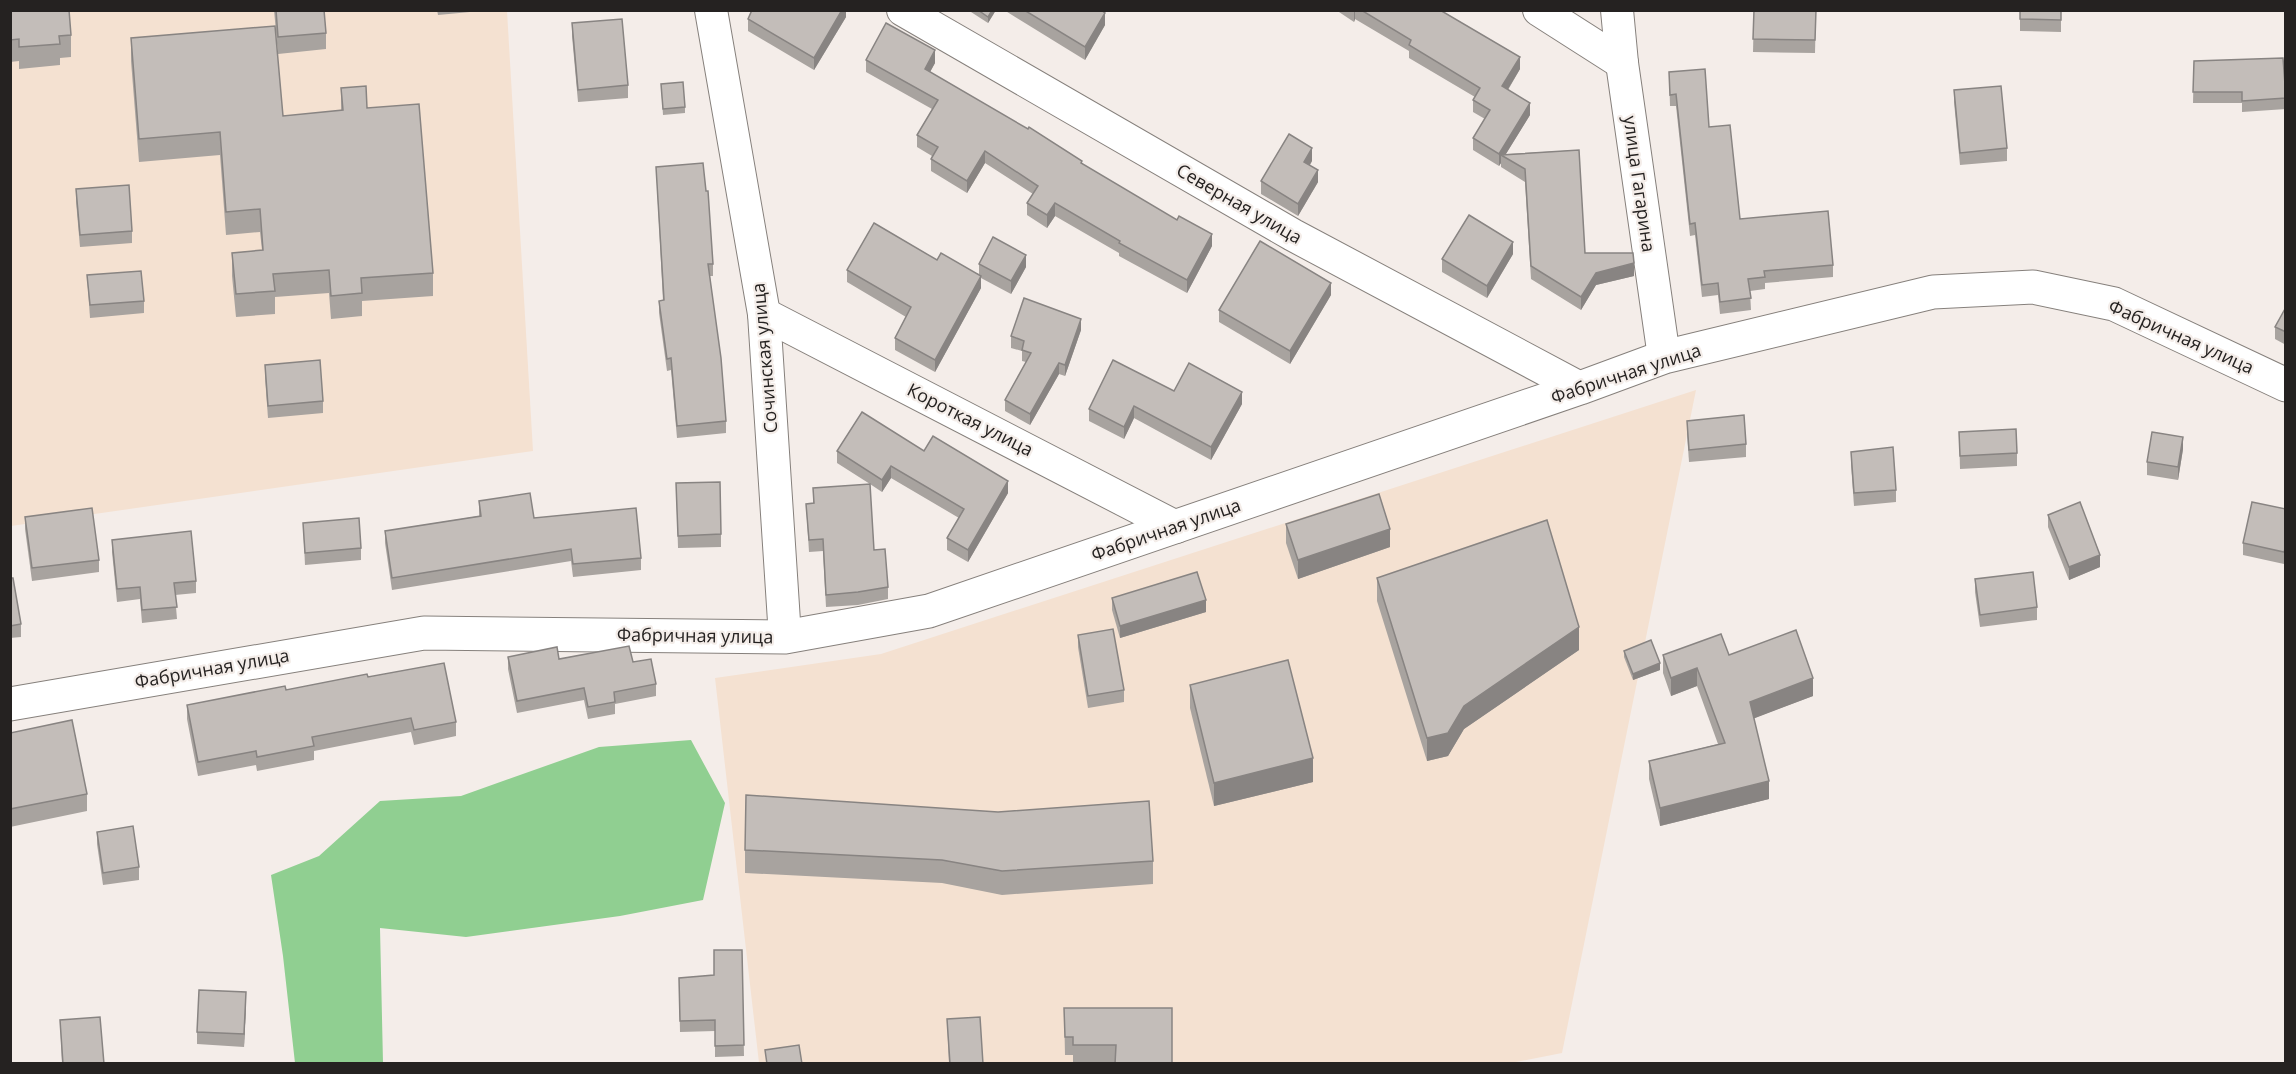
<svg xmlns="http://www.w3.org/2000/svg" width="2296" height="1074" font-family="'Open Sans',sans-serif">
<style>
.industrial{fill:#f4e1d1}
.green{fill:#90cf91}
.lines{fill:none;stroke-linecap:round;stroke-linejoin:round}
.minor-casing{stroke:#86807c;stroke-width:34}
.tertiary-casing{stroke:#86807c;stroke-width:35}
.minor{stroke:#fff;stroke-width:32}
.tertiary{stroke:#fff;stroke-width:33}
.wall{fill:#a8a39f}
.shaded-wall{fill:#888482}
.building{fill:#c3bdb9;stroke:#888482;stroke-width:1.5}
.labels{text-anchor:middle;stroke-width:4.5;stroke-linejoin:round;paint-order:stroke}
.street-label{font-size:18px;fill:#252221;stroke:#f4ede9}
</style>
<rect width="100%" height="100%" fill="#f4ede9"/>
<!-- industrial -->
<g class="industrial">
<polygon points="10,11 507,11 533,451 11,526"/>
<polygon points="1696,390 1562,1053 1506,1064 759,1063 715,678 881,654"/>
</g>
<!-- green -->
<polygon class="green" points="691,740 725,803 703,900 620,916 466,937 380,928 383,1063 295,1063 283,956 271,875 319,856 380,801 461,796 599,747"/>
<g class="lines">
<defs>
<g id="minor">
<polyline points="711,10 764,314 785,637"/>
<polyline points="903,10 1293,235 1580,388"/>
<polyline points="1539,10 1622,63"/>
<polyline points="1617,10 1622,63 1664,357"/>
<polyline points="764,314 1176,527"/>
</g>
<polyline id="tertiary" points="10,704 424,633 785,637 929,611 1580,388 1664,357 1933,292 2033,287 2114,304 2286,385"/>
</defs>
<!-- minor casing -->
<use href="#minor" class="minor-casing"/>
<!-- tertiary casing -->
<use href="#tertiary" class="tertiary-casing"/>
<!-- minor -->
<use href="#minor" class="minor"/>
<!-- tertiary -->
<use href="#tertiary" class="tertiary"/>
</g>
<!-- wall -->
<g class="wall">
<polygon points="10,10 71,35 71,57 60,58 60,65 19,69 19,61 10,62"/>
<polygon points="274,10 324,10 326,33 326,49 278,54"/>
<polygon points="437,10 470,10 470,12 438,15"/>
<polygon points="846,10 846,17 814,70 748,31 748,19"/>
<polygon points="971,10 996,10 988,23 971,12"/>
<polygon points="1004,10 1101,10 1105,25 1085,60"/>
<polygon points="1336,10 1440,10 1520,69 1508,90 1530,115 1506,154 1579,150 1585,253 1634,276 1596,285 1581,310 1531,279 1525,182 1501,167 1501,163 1499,166 1473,150 1473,138 1485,119 1473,112 1473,100 1475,97 1409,58 1409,51 1355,19 1354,22"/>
<polygon points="1754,10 1816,10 1815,53 1753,52"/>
<polygon points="2020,10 2061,10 2061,32 2020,31"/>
<polygon points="572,23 628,85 628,98 578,102 572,36"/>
<polygon points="131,38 283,116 341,111 341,88 367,108 433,273 433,296 362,301 362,316 331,319 329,293 275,297 275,314 236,317 232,276 232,253 262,250 260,232 226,235 220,155 139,162 131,61"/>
<polygon points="866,60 935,63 930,72 1082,164 1212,246 1187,293 1119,256 1119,253 1055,216 1047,228 1027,215 1027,203 1033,194 985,163 967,193 931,171 931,159 932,156 917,147 917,135 932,109 866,72"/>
<polygon points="2194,61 2286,94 2286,109 2242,112 2242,103 2193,103"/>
<polygon points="1669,72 1709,127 1740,219 1833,265 1833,277 1765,283 1765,289 1750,291 1751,310 1720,314 1718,295 1702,297 1695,235 1690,236 1676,106 1670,106"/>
<polygon points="661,84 685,107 685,113 663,115"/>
<polygon points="1954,90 2007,148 2007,161 1960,165 1954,102"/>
<polygon points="1312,161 1310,165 1318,182 1298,216 1261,194 1261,181"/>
<polygon points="656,167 713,264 713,276 710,276 726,421 726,433 677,438 671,370 667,371 659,313 659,301 663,301"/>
<polygon points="76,189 132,231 132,243 80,247 76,201"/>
<polygon points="1513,254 1487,298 1442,272 1442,259"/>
<polygon points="937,260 979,274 979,264 1026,267 1011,294 981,278 981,288 935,372 895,350 895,338 906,317 847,282 847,270"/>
<polygon points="87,275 144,301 144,313 90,318"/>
<polygon points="1331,295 1290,364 1219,322 1219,310"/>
<polygon points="2286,307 2286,345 2275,339 2275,327"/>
<polygon points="1081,330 1065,376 1059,374 1030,425 1005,411 1005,400 1026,362 1022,361 1022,351 1011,348 1011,336"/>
<polygon points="265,365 323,401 323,413 268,418 265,377"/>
<polygon points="1174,391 1242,404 1211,460 1134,418 1124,439 1089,421 1089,409"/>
<polygon points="1687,421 1746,444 1746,457 1689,462 1687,433"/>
<polygon points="1959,432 2017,453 2017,466 1960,469"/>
<polygon points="2183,449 2178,480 2147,475 2147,462"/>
<polygon points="837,451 924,451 1008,493 968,562 947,550 947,538 959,518 891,478 882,492 870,484 874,550 888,587 888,599 858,605 826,607 823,551 809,552 806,504 813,503 813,488 870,484 837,463"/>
<polygon points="1851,452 1896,490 1896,502 1854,506 1851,464"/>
<polygon points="676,483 721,534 721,547 678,548"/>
<polygon points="479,501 534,518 641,558 641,570 573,577 571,561 392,590 385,543 385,531 479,516"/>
<polygon points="2286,509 2286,559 2284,564 2243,555 2243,543"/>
<polygon points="2048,515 2100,567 2069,580 2048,527"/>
<polygon points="25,517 99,560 99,572 32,581 25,529"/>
<polygon points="303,523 361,548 361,560 305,565"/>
<polygon points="1286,524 1390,547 1298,579 1286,543"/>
<polygon points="112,540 196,581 196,593 175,595 177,619 142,623 140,599 117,602 112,552"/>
<polygon points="10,578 21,624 21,637 10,638"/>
<polygon points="1377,578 1579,650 1464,729 1448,756 1427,761 1377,601"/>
<polygon points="1975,579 2037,607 2037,620 1980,627 1975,592"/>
<polygon points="1112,598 1206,612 1120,638 1112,610"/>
<polygon points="1078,635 1124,690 1124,702 1088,708 1078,647"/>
<polygon points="1624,651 1660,670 1633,680 1624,657"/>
<polygon points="1663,655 1729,655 1813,696 1754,718 1769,799 1660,826 1649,779 1649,761 1718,744 1697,686 1671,696 1663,673"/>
<polygon points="508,657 633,662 656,684 656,696 615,704 615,714 588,719 584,700 517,713 508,669"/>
<polygon points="368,677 456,722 456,736 414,745 411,732 314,751 314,760 257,771 256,765 198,776 187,719 187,705"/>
<polygon points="1190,685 1313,782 1214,806 1190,708"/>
<polygon points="10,733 87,794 87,811 10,827"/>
<polygon points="97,832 139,867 139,880 103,885 97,844"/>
<polygon points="745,850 1153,861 1153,884 1002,895 942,883 745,873"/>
<polygon points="742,950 744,1056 715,1057 715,1031 680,1032 679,978 714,976"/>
<polygon points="246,1004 244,1047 197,1044 197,1032"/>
<polygon points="1064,1008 1172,1064 1073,1063 1073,1055 1065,1055"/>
<polygon points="947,1019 983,1064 949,1064"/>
<polygon points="60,1020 104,1064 62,1064"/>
</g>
<!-- shaded-wall -->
<g class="shaded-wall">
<polygon points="842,10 846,10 846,17 814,70 814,58"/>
<polygon points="992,10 996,10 988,23 988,17"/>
<polygon points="1354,10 1355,10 1355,19 1354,22"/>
<polygon points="1105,13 1105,25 1085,60 1085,47"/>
<polygon points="935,50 935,63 925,81 925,69"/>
<polygon points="1520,57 1520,69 1502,99 1502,86"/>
<polygon points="1530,103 1530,115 1504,157 1501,155 1501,163 1499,166 1499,154"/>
<polygon points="1312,148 1312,161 1304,174 1304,162"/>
<polygon points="985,151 985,163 967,193 967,181"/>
<polygon points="1318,170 1318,182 1298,216 1298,204"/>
<polygon points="1055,203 1055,216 1047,228 1047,215"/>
<polygon points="1212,234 1212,246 1187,293 1187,280"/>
<polygon points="1513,242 1513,254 1487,298 1487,286"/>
<polygon points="1026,255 1026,267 1011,294 1011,281"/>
<polygon points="1634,263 1634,276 1596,285 1581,310 1581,297 1596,273"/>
<polygon points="981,276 981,288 935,372 935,360"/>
<polygon points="1331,283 1331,295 1290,364 1290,351"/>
<polygon points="1081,319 1081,330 1065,376 1065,365"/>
<polygon points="1059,363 1059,374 1030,425 1030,414"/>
<polygon points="1242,392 1242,404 1211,460 1211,447"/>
<polygon points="1134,406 1134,418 1124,439 1124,427"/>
<polygon points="2183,437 2183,449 2178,480 2178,467"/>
<polygon points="891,466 891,478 882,492 882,480"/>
<polygon points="1008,481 1008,493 968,562 968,550"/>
<polygon points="1390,529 1390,547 1298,579 1298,560"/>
<polygon points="2286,546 2286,559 2284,564 2284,552"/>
<polygon points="2100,555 2100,567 2069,580 2069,567"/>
<polygon points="1206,600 1206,612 1120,638 1120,626"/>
<polygon points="1579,627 1579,650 1464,729 1448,756 1427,761 1427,738 1464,706"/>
<polygon points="1660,663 1660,670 1633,680 1633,674"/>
<polygon points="1697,668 1697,686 1671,696 1671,678"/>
<polygon points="1813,678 1813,696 1750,720 1750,702"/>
<polygon points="1313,758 1313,782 1214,806 1214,783"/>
<polygon points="1769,781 1769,799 1660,826 1660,808"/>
<polygon points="246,992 246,1004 244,1047 244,1034"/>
</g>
<!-- building -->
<g class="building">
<polygon points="10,10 69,10 71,35 59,36 60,44 19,47 19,39 10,40"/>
<polygon points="276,10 324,10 326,33 278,37"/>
<polygon points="752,10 842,10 814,58 748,19"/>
<polygon points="978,10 992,10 988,17"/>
<polygon points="1024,10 1101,10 1105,13 1085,47"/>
<polygon points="1361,10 1440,10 1520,57 1502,86 1530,103 1499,154 1473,138 1490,110 1473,100 1480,88 1409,45 1411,40"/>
<polygon points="1754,10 1816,10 1815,40 1753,39"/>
<polygon points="2020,10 2061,10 2061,20 2020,19"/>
<polygon points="622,19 628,85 578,90 572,23"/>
<polygon points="886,23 935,50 925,69 1028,129 1029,127 1082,161 1081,163 1177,220 1179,216 1212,234 1187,280 1119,243 1120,241 1055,203 1047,215 1027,203 1038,186 985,151 967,181 931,159 938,147 917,135 938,100 866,60"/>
<polygon points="275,26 283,116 343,110 341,88 366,86 367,108 419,104 433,273 361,278 362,293 331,296 329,270 273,274 275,291 236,294 232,253 263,250 260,209 226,212 220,132 139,139 131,38"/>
<polygon points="2283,58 2286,98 2242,101 2242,92 2193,92 2194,61"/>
<polygon points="1705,69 1709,127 1730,125 1740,219 1828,211 1833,265 1764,271 1765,277 1748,279 1751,298 1720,302 1718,283 1702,285 1695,223 1690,224 1676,94 1670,95 1669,72"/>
<polygon points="683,82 685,107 663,109 661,84"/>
<polygon points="2001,86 2007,148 1960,153 1954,90"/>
<polygon points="1289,134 1312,148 1304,162 1318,170 1298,204 1261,181"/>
<polygon points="1579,150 1585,253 1633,253 1634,263 1596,273 1581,297 1531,266 1525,169 1501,155"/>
<polygon points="703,163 706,191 708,191 713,264 708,264 721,358 726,421 677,426 671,358 667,359 659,301 664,300 656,167"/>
<polygon points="129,185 132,231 80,235 76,189"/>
<polygon points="1469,215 1513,242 1487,286 1442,259"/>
<polygon points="874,223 937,260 941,253 981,276 935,360 895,338 911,307 847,270"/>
<polygon points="993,237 1026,255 1011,281 979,264"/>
<polygon points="1260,241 1331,283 1290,351 1219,310"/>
<polygon points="141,271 144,301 90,305 87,275"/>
<polygon points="1024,298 1081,319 1065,365 1059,363 1030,414 1005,400 1031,353 1022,350 1024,341 1011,336"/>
<polygon points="2286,307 2286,332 2275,327"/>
<polygon points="320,360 323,401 268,406 265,365"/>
<polygon points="1113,360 1174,391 1189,363 1242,392 1211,447 1134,406 1124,427 1089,409"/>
<polygon points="862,412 924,451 933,436 1008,481 968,550 947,538 964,509 891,466 882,480 837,451"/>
<polygon points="1744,415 1746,444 1689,450 1687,421"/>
<polygon points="2016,429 2017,453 1960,456 1959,432"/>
<polygon points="2152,432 2183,437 2178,467 2147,462"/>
<polygon points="1893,447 1896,490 1854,493 1851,452"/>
<polygon points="720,482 721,534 678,536 676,483"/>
<polygon points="870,484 874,550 885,549 888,587 858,592 826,595 823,539 809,540 806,504 814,503 813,488"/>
<polygon points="530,493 534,518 636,508 641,558 573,564 571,549 392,578 385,531 481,516 479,501"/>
<polygon points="1379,494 1390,529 1298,560 1286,524"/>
<polygon points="2080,502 2100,555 2069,567 2048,515"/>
<polygon points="2252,502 2286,509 2286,546 2284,552 2243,543"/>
<polygon points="92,508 99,560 32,568 25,517"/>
<polygon points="359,518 361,548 305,553 303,523"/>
<polygon points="1547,520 1579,627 1464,706 1448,733 1427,738 1377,578"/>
<polygon points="191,531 196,581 174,583 177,607 142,610 140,587 117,589 112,540"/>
<polygon points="1197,572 1206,600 1120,626 1112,598"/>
<polygon points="2033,572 2037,607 1980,615 1975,579"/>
<polygon points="10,578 13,578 21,624 10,626"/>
<polygon points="1113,629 1124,690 1088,696 1078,635"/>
<polygon points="1796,630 1813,678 1750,702 1769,781 1660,808 1649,761 1725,743 1697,668 1671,678 1663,655 1721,634 1729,655"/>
<polygon points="1651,640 1660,663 1633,674 1624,651"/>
<polygon points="629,646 633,662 651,659 656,684 614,692 615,702 588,707 584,688 517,701 508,657 557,647 559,659"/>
<polygon points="1288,660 1313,758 1214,783 1190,685"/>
<polygon points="444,663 456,722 414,730 411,718 312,737 314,746 257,757 256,751 198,762 187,705 285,686 286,690 367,674 368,677"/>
<polygon points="72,720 87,794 10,809 10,733"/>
<polygon points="746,795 998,812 1149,801 1153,861 1002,871 942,860 745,850"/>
<polygon points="133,826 139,867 103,873 97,832"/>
<polygon points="714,950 742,950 744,1045 715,1046 715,1020 680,1021 679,978 714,975"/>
<polygon points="199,990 246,992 244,1034 197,1032"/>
<polygon points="1064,1008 1172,1008 1172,1064 1115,1064 1116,1045 1073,1045 1073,1037 1065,1037"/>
<polygon points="100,1017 104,1064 63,1064 60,1020"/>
<polygon points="980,1017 983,1064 950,1064 947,1019"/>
<polygon points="799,1045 802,1064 767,1064 765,1050"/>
</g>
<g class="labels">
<!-- street labels -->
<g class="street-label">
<text transform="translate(1639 184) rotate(82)" y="6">улица Гагарина</text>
<text transform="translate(1239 204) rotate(30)" y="6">Северная улица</text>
<text transform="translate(2181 337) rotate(24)" y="6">Фабричная улица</text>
<text transform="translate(765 358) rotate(-95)" y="6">Сочинская улица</text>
<text transform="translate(1626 374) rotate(-18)" y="6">Фабричная улица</text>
<text transform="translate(970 420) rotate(27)" y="6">Короткая улица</text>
<text transform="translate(1166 530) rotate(-19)" y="6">Фабричная улица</text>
<text transform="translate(695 636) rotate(1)" y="6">Фабричная улица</text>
<text transform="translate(212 669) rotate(-10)" y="6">Фабричная улица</text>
</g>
</g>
<!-- border -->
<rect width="2296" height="1074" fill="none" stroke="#252221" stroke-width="24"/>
</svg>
